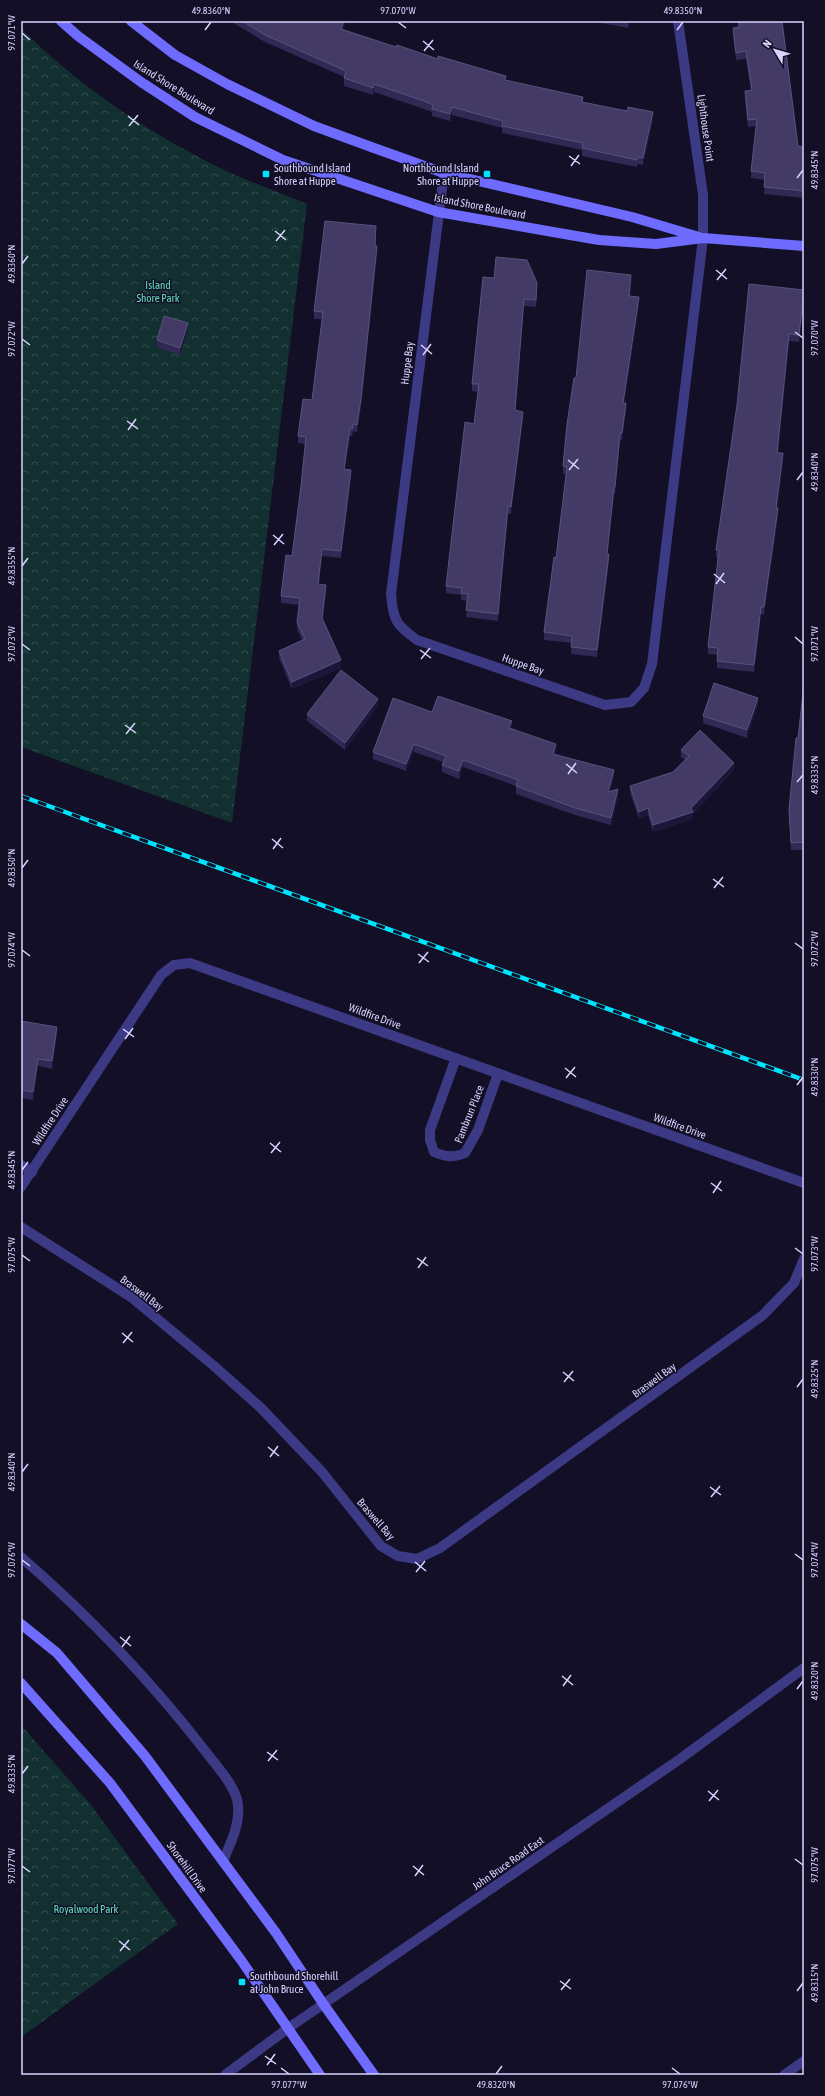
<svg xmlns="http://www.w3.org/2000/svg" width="825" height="2096" font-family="'Asap Condensed',sans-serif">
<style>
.park{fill:url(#park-crowns)}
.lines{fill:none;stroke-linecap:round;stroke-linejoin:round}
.street{stroke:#3d3a85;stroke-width:10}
.secondary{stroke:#6f6bff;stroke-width:10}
.rail-casing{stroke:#00e5ff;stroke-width:4.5}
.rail{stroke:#130f26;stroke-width:3;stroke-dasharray:9;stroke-linecap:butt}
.wall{fill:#312854}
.shaded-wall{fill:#1d163a}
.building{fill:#433a66;stroke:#5a527e}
.ticks{fill:none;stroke:#d9d4ff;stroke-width:1.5}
.poi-dot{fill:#00e5ff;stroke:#130f26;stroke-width:1.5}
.labels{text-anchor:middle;stroke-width:3;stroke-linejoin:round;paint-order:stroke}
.street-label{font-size:11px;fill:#d9d4ff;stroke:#130f26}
.poi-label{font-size:11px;fill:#d9d4ff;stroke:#130f26;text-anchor:start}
.park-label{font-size:11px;fill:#5fe0c0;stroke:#130f26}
.neatline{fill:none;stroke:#d9d4ff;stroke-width:1.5}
.ticks-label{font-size:10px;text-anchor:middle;fill:#d9d4ff}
</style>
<defs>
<pattern id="park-crowns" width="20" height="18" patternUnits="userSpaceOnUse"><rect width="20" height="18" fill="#12302f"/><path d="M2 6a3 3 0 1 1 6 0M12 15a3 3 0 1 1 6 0" fill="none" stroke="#344d4e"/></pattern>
</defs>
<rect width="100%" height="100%" fill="#130f26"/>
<!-- park -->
<g class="park">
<path d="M21,28C75,83 143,129 212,164C242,179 275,191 307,204L232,823L21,747Z"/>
<polygon points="21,1725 91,1805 178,1924 21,2037"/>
</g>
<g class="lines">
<!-- street -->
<g class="street">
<path d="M444,173L391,594C393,620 396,625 417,640L605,705L631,702L644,688L652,664L703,238V195L678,21"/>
<path d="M456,1058L430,1130V1140L434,1152C446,1157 453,1158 465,1153L478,1130L498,1074"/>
<polyline points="21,1165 32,1172"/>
<polyline points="21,1187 161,975 174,965 190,963 804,1183"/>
<polyline points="21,1227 131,1297 214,1366 261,1408 322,1472 381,1546 398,1556 417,1559 440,1548 763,1315 794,1283 804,1259"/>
<path d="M21,1557C89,1616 151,1681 206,1752C216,1765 238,1789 238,1806C240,1825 230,1844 223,1861"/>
<polyline points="225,2075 287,2029 680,1759 804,1668"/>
<polyline points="784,2075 804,2061"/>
</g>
<!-- secondary -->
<g class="secondary">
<polyline points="61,21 78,36 141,82 195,117 283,160 438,212 599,240 656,244 703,238 804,246"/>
<polyline points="131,21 175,55 227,84 314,126 374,148 444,173 632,217 699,237"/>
<polyline points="21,1624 57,1653 145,1756 276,1933 324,2005 374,2075"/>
<polyline points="21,1683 110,1783 241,1960 320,2075"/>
</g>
<defs>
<polyline id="rail" points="21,796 804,1080"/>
</defs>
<!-- rail casing -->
<use href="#rail" class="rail-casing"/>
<!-- rail -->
<use href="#rail" class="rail"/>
</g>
<!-- wall -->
<g class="wall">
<polygon points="230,21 345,21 345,24 343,30 396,47 506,80 583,102 653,119 643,165 637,164 637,167 582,156 582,150 502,133 502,128 452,115 450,121 432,116 432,112 424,109 374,92 373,95 344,86 344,77 265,42"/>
<polygon points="591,21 629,21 628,28"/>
<polygon points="738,21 782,21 798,146 804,147 804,198 764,194 765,180 751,178 751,171 756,126 748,127 745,98 745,91 751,90 746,59 736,60 733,35 733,28 738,27"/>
<polygon points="376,233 375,246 377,253 361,407 357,432 353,431 352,436 350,436 345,469 351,477 341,558 322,556 319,584 326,592 323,619 341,668 292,689 279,658 279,651 302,640 297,629 297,622 299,605 281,603 281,596 292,556 301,486 305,444 298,443 298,436 312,400 322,319 314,319 314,311"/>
<polygon points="483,277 537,290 536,307 524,306 515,411 523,419 511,514 508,514 498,621 466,617 467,601 461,600 461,595 446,593 446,586 474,424 478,392 472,391 472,384"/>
<polygon points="631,282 630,296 639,304 624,403 626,411 622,440 620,440 615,494 614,494 607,554 609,561 597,657 571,654 572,643 544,640 544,632 556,558 566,474 563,474 563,466 576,378"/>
<polygon points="804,290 804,299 799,342 789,341 778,453 783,461 777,508 778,516 764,615 761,614 754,672 717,668 717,655 708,654 708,647 718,558 716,557 716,550 737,405"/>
<polygon points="188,330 180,355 157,347 157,340"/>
<polygon points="804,684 804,850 791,850 789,810 798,738"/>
<polygon points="758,705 747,738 703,723 703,716"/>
<polygon points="378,706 345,750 307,721 307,714"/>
<polygon points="432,712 512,728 556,751 555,754 614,777 610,792 618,797 611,825 575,815 516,794 516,786 463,767 459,779 442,772 442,765 443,762 414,752 406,771 373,759 373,752"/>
<polygon points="681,750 734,770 693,814 693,819 653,832 648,815 639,819 630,793 630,786 673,772 685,760 681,757"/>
<polygon points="21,1021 57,1034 52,1069 38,1066 33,1100 21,1098"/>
</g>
<!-- shaded-wall -->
<g class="shaded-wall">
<polygon points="344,21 345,21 345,24 341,36 341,29"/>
<polygon points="374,84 374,92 373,95 373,88"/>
<polygon points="452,107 452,115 450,121 450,114"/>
<polygon points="653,112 653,119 643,165 643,158"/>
<polygon points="376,226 376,233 375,253 375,246"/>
<polygon points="377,246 377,253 361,407 357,432 357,425"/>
<polygon points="631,275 631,282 629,303 629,296"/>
<polygon points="804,291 804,299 799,342 799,335"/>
<polygon points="639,297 639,304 623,410 623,403"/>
<polygon points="524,299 524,306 515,418 515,410"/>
<polygon points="188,323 188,330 180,355 180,348"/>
<polygon points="789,334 789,341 777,460 777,453"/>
<polygon points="626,403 626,411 622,440 622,433"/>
<polygon points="523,412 523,419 511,514 511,507"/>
<polygon points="350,428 350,436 344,476 344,469"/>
<polygon points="620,433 620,440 615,494 615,487"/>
<polygon points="783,453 783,461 776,516 776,508"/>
<polygon points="351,470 351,477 341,558 341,551"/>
<polygon points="614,487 614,494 607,561 607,554"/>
<polygon points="508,506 508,514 498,621 498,614"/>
<polygon points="778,508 778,516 764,615 764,607"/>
<polygon points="322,549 322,556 318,591 318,584"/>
<polygon points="609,554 609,561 597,657 597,650"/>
<polygon points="326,585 326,592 322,625 322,618"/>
<polygon points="761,607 761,614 754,672 754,665"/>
<polygon points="341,660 341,668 292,689 292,682"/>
<polygon points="758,698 758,705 747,738 747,730"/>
<polygon points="378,699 378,706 345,750 345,743"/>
<polygon points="512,721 512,729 509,728"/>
<polygon points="414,744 414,752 406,771 406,764"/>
<polygon points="556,744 556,751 553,761 553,754"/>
<polygon points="463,760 463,767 459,779 459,771"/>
<polygon points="734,763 734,770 693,814 693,819 653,832 653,825 691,808"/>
<polygon points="614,770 614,777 608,800 608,792"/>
<polygon points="618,789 618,797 611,825 611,818"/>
<polygon points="648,808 648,815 639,819 639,812"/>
<polygon points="57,1027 57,1034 52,1069 52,1061"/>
<polygon points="38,1059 38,1066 33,1100 33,1092"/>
</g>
<!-- building -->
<g class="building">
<polygon points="242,21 344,21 341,29 396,47 397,45 438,59 438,56 506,76 505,80 583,97 582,102 627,111 628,107 653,112 643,158 637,157 637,160 582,148 583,143 502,126 503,121 452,107 450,114 432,109 433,105 424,101 374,84 373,88 344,78 346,71 265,35"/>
<polygon points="739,21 782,21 798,146 804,147 804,191 764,187 765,173 751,171 757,119 748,120 745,91 752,90 746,51 736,53 733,28 739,27"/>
<polygon points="325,221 376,226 375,246 377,246 361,399 357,425 353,424 352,429 350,428 344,469 351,470 341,551 322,549 318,584 326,585 322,618 341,660 292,682 279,651 305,639 297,622 300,598 281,596 286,555 292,556 301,486 306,437 298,436 303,399 312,400 323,312 314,311"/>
<polygon points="496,257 527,260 537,283 536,300 524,299 515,410 523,412 511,507 508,506 498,614 466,610 468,594 461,593 462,588 446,586 465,422 474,424 479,384 472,384 483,277 494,278"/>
<polygon points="587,270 631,275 629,296 639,297 623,403 626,403 622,433 620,433 615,487 614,487 607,554 609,554 597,650 571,647 572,636 544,632 554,557 556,558 567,467 563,466 567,424 574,378 576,378"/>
<polygon points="749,284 804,290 799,335 789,334 777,453 783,453 776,508 778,508 764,607 761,607 754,665 717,661 718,648 708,647 719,550 716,550 737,405"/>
<polygon points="164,316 188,323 180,348 157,340"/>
<polygon points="341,670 378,699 345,743 307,714"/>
<polygon points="714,683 758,698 747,730 703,716"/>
<polygon points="804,684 804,842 791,843 789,810 796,738 798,738"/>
<polygon points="438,696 512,721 509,728 556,744 553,754 614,770 608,792 618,789 611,818 575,808 516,786 518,780 463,760 459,771 442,765 446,756 414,744 406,764 373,752 393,698 432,712"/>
<polygon points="700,730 734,763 691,808 693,812 653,825 648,808 639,812 630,786 673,772 689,756 681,750"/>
<polygon points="21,1021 57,1027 52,1061 38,1059 33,1092 21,1090"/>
</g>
<!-- ticks -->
<path class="ticks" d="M398,22L406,28M205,30L211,22M677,30L683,22M22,33L30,40M423,41L434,50M424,51L433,40M128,116L139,125M129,126L138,115M569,156L580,164M571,166L579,155M797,178L803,170M275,231L286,240M276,241L285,230M22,264L28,256M716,270L727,279M717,280L726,269M795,332L803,338M22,339L30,345M421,345L432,354M423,355L431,344M127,421L138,429M128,430L136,419M568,460L579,469M569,470L578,459M797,480L803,472M273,535L284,544M274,545L283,534M22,566L28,558M714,574L725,583M716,584L724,573M795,637L803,644M22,644L30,650M420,650L431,658M421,659L430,648M125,725L136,733M126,734L135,723M566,764L577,773M568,774L576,763M797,782L803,775M272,839L283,848M273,849L281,838M22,868L28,860M713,879L724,887M714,888L723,877M795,943L803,949M22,950L30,956M418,954L429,962M419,963L428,952M123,1029L134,1037M125,1039L133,1028M565,1068L576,1077M566,1078L575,1067M797,1085L803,1077M270,1143L281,1152M271,1153L280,1142M22,1170L28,1162M711,1183L722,1191M713,1193L721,1181M795,1248L803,1254M22,1255L30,1261M417,1258L428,1266M418,1268L426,1257M122,1333L133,1342M123,1343L132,1332M563,1372L574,1381M564,1382L573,1371M797,1387L803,1379M268,1447L279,1456M270,1457L278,1446M22,1472L28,1464M710,1487L721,1495M711,1497L720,1486M795,1554L803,1560M22,1560L30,1566M415,1562L426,1571M416,1572L425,1561M120,1637L131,1646M122,1647L130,1636M562,1676L573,1685M563,1686L571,1675M797,1689L803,1681M267,1752L278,1760M268,1761L277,1750M22,1774L28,1766M708,1791L719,1800M709,1801L718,1790M795,1859L803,1865M22,1866L30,1872M413,1866L424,1875M415,1876L423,1865M119,1941L130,1950M120,1951L129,1940M560,1981L571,1989M561,1990L570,1979M797,1991L803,1983M265,2056L276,2064M267,2065L275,2054M281,2068L289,2074M672,2068L680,2074M496,2074L502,2066"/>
<!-- markers -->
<g class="poi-dot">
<rect x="262" y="170" width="8" height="8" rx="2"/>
<rect x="483" y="170" width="8" height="8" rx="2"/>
<rect x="238" y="1978" width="8" height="8" rx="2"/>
</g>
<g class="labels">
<!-- street labels -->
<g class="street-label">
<text transform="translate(174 87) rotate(32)" y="4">Island Shore Boulevard</text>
<text transform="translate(706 128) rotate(82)" y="4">Lighthouse Point</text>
<text transform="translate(480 206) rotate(11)" y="4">Island Shore Boulevard</text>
<text transform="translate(407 363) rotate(-83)" y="4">Huppe Bay</text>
<text transform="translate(523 664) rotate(19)" y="4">Huppe Bay</text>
<text transform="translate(375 1016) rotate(20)" y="4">Wildfire Drive</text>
<text transform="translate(469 1114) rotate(-68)" y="4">Pambrun Place</text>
<text transform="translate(50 1121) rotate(-57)" y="4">Wildfire Drive</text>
<text transform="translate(680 1126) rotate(20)" y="4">Wildfire Drive</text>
<text transform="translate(142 1293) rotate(37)" y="4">Braswell Bay</text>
<text transform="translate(654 1380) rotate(-36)" y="4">Braswell Bay</text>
<text transform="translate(376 1519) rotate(49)" y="4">Braswell Bay</text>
<text transform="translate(508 1863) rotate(-35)" y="4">John Bruce Road East</text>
<text transform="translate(187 1867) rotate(54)" y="4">Shorehill Drive</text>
</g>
<!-- poi labels -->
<g class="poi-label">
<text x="274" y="172">Southbound Island<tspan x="274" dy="13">Shore at Huppe</tspan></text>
<text x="479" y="172" text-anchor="end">Northbound Island<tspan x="479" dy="13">Shore at Huppe</tspan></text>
<text x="250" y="1980">Southbound Shorehill<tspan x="250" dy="13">at John Bruce</tspan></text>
</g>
<!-- park labels -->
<g class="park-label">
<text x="158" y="289">Island<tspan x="158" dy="13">Shore Park</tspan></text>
<text x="86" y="1913">Royalwood Park</text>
</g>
</g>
<!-- border -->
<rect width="825" height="2096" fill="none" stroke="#130f26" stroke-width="44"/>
<!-- north arrow -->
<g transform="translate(775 50) rotate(308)" stroke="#130f26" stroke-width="3" paint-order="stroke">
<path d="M0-3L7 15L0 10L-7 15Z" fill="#d9d4ff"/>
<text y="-6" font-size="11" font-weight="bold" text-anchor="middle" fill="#d9d4ff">N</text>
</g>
<rect x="22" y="22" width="781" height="2052" class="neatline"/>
<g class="ticks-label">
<text x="211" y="14">49.8360°N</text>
<text x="398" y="14">97.070°W</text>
<text x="683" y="14">49.8350°N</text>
<text transform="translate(11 33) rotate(-90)" y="4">97.071°W</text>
<text transform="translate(814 170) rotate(-90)" y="4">49.8345°N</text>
<text transform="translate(11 264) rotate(-90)" y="4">49.8360°N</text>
<text transform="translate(814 338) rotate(-90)" y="4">97.070°W</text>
<text transform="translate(11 339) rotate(-90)" y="4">97.072°W</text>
<text transform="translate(814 472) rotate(-90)" y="4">49.8340°N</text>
<text transform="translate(11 566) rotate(-90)" y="4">49.8355°N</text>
<text transform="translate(814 644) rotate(-90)" y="4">97.071°W</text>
<text transform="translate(11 644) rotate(-90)" y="4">97.073°W</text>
<text transform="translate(814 775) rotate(-90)" y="4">49.8335°N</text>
<text transform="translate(11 868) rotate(-90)" y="4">49.8350°N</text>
<text transform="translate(814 949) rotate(-90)" y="4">97.072°W</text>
<text transform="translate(11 950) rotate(-90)" y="4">97.074°W</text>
<text transform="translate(814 1077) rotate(-90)" y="4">49.8330°N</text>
<text transform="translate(11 1170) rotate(-90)" y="4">49.8345°N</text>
<text transform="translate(814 1254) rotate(-90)" y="4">97.073°W</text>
<text transform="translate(11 1255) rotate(-90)" y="4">97.075°W</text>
<text transform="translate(814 1379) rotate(-90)" y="4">49.8325°N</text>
<text transform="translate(11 1472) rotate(-90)" y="4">49.8340°N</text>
<text transform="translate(814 1560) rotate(-90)" y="4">97.074°W</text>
<text transform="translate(11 1560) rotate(-90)" y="4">97.076°W</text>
<text transform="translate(814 1681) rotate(-90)" y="4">49.8320°N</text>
<text transform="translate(11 1774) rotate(-90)" y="4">49.8335°N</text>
<text transform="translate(814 1865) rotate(-90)" y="4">97.075°W</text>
<text transform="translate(11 1866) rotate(-90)" y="4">97.077°W</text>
<text transform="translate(814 1983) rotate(-90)" y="4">49.8315°N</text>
<text x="289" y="2088">97.077°W</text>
<text x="496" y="2088">49.8320°N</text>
<text x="680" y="2088">97.076°W</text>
</g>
</svg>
